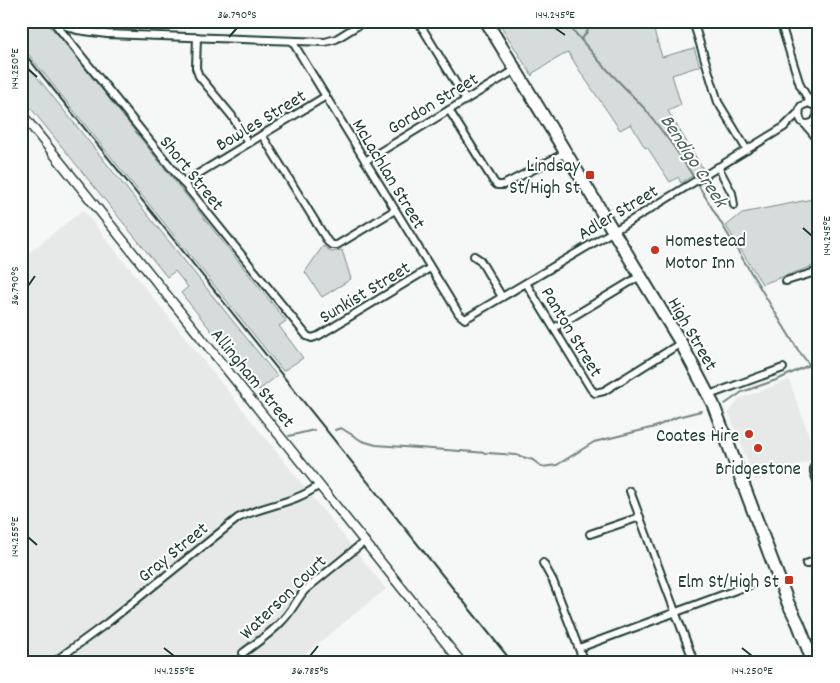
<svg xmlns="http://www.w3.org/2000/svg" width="840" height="683" font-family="Dekko,sans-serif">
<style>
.built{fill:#e6e9e8}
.green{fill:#d6dcdb;stroke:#7a8c88}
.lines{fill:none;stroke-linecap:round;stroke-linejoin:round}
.stream{stroke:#72857f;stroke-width:2}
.minor-casing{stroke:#1f3d34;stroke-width:10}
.tertiary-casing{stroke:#1f3d34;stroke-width:11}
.trunk-casing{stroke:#1f3d34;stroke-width:15}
.minor{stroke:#fff;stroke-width:6}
.tertiary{stroke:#fff;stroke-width:8}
.trunk{stroke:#fff;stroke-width:11}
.rail{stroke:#1f3d34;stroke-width:2}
.ticks{fill:none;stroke:#1f3d34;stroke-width:2}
.poi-dot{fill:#c8321e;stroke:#fff;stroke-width:2}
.labels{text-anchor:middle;stroke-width:4;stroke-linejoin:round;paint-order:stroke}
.street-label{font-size:19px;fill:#1f3d34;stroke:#fff}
.poi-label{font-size:19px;fill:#1f3d34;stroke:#fff;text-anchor:end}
.water-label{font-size:20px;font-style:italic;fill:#49615a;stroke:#fff}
.neatline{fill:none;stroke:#1f3d34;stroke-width:2}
.ticks-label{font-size:12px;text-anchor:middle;fill:#1f3d34}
</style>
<rect width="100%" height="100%" fill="#f6f7f7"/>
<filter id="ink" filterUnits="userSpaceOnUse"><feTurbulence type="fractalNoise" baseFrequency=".02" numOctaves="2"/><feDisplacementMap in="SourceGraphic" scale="10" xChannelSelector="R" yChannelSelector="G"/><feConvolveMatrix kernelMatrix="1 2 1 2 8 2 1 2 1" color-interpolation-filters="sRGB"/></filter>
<g filter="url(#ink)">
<!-- built -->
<g class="built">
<polygon points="83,210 386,589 295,662 21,662 21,259"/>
<polygon points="789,380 817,458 755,481 729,413 739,399"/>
</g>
<!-- green -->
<g class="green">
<polygon points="21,21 44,21 60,37 286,321 279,326 303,358 283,371 21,45"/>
<path d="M498,21H651L662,57L694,48L700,66L672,75L681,105L668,111L703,169L681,183L678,177L670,182L647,147L645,148L631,124L620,130C603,104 584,79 568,52L533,73L532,76Z"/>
<polygon points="21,57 277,376 259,390 181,293 188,287 175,271 167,277 21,96"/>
<polygon points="819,197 819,264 762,284 726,226 742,213 813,199"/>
<polygon points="323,246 332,252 342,250 351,279 322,297 305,272"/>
</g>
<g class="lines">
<!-- stream -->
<g class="stream">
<polyline points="565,21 601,63 646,110 674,147 695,179"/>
<polyline points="581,40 587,32 591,21"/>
<polyline points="697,183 773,309 798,350 819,377"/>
<polyline points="725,404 742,392 779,379 809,365"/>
<polyline points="335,430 341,428 362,441 376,445 516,455 533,460 542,467 557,465 594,442 655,427 677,417 701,411"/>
<polyline points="289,436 314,430"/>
</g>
<defs>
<g id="minor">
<polyline points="53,21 307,336 312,338 318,336 430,268"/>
<polyline points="418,21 466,100"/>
<polyline points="693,21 718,102 747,150"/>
<polyline points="780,21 800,85 811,104"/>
<polyline points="55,22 77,30 107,34 325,42 336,39 365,21"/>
<polyline points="197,37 196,68 199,76 232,116 248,143"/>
<polyline points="292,41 459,314 465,319 622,226 784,127 798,113"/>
<polyline points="449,110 494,182 497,185 503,185 565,153"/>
<path d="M818,114L816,107L809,103L801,106C797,117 801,129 814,122L819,113"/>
<polyline points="805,124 819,141"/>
<polyline points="262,135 328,242 332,245 337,245 395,210"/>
<polyline points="365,161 515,70"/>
<polyline points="718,167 732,193 734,205"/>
<polyline points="183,183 326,96"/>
<polyline points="474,256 480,260 502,297"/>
<polyline points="786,281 819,271"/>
<polyline points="526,283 591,389 595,393 604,391 681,343"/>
<polyline points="554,328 640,276"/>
<polyline points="709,395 783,368"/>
<polyline points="814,467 814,472 819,486"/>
<polyline points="630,491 694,662"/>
<polyline points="590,534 640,517"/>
<polyline points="543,563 553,581 584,662"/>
<polyline points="806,564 819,559"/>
<polyline points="579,648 752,584"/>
<path d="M243,653C256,643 270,634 281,622C291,613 296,600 305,590L365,541"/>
<path d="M54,662L107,623L238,518C264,505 297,503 319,485"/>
</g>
<polyline id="tertiary" points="21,113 461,662"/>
<polyline id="trunk" points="486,21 681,343 713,404 788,603 798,623 813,662"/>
</defs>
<!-- minor casing -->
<use href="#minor" class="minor-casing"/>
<!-- tertiary casing -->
<use href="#tertiary" class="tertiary-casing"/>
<!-- trunk casing -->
<use href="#trunk" class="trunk-casing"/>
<!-- minor -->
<use href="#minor" class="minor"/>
<!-- tertiary -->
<use href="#tertiary" class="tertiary"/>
<!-- trunk -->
<use href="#trunk" class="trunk"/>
<!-- rail -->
<polyline class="rail" points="21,49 512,662"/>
</g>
</g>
<!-- ticks -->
<path class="ticks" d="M555,28L565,35M229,37L237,28M28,69L37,77M803,228L812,236M28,286L35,276M28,537L37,545M164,648L174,656M742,648L752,656M310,656L318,646"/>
<!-- markers -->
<g class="poi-dot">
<rect x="585" y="170" width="10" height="10" rx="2.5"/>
<circle cx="655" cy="250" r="5"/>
<circle cx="749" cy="434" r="5"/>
<circle cx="758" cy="448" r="5"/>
<rect x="784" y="575" width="10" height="10" rx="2.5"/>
</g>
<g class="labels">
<!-- street labels -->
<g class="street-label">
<text transform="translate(432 102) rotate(-31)" y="7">Gordon Street</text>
<text transform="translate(260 119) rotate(-31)" y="7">Bowles Street</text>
<text transform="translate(193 172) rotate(51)" y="7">Short Street</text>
<text transform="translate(390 173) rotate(59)" y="7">McLachlan Street</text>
<text transform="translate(617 211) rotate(-31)" y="7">Adler Street</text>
<text transform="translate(364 291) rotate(-31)" y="7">Sunkist Street</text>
<text transform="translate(573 331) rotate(59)" y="7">Panton Street</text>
<text transform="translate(694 333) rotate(60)" y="7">High Street</text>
<text transform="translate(254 377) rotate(51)" y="7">Allingham Street</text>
<text transform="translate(172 551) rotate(-39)" y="7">Gray Street</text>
<text transform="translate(282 596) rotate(-44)" y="7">Waterson Court</text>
</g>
<!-- poi labels -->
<g class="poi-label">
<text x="580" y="171">Lindsay<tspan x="580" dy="22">St/High St</tspan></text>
<text x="665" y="246" text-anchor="start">Homestead<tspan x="665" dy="22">Motor Inn</tspan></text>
<text x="739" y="441">Coates Hire</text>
<text x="758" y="474" text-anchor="middle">Bridgestone</text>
<text x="779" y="587">Elm St/High St</text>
</g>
<!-- water labels -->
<g class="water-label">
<text transform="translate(695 160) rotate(57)" y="7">Bendigo Creek</text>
</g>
</g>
<!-- margin -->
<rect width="840" height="683" fill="none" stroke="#fff" stroke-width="55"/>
<rect x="28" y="28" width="784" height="628" class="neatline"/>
<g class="ticks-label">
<text x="237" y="18">36.790°S</text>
<text x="555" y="18">144.245°E</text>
<text transform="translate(14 69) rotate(-90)" y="4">144.250°E</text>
<text transform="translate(826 236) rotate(-90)" y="4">144.245°E</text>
<text transform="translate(14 286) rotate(-90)" y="4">36.790°S</text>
<text transform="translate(14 537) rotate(-90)" y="4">144.255°E</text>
<text x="174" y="674">144.255°E</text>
<text x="310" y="674">36.785°S</text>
<text x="752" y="674">144.250°E</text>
</g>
</svg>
